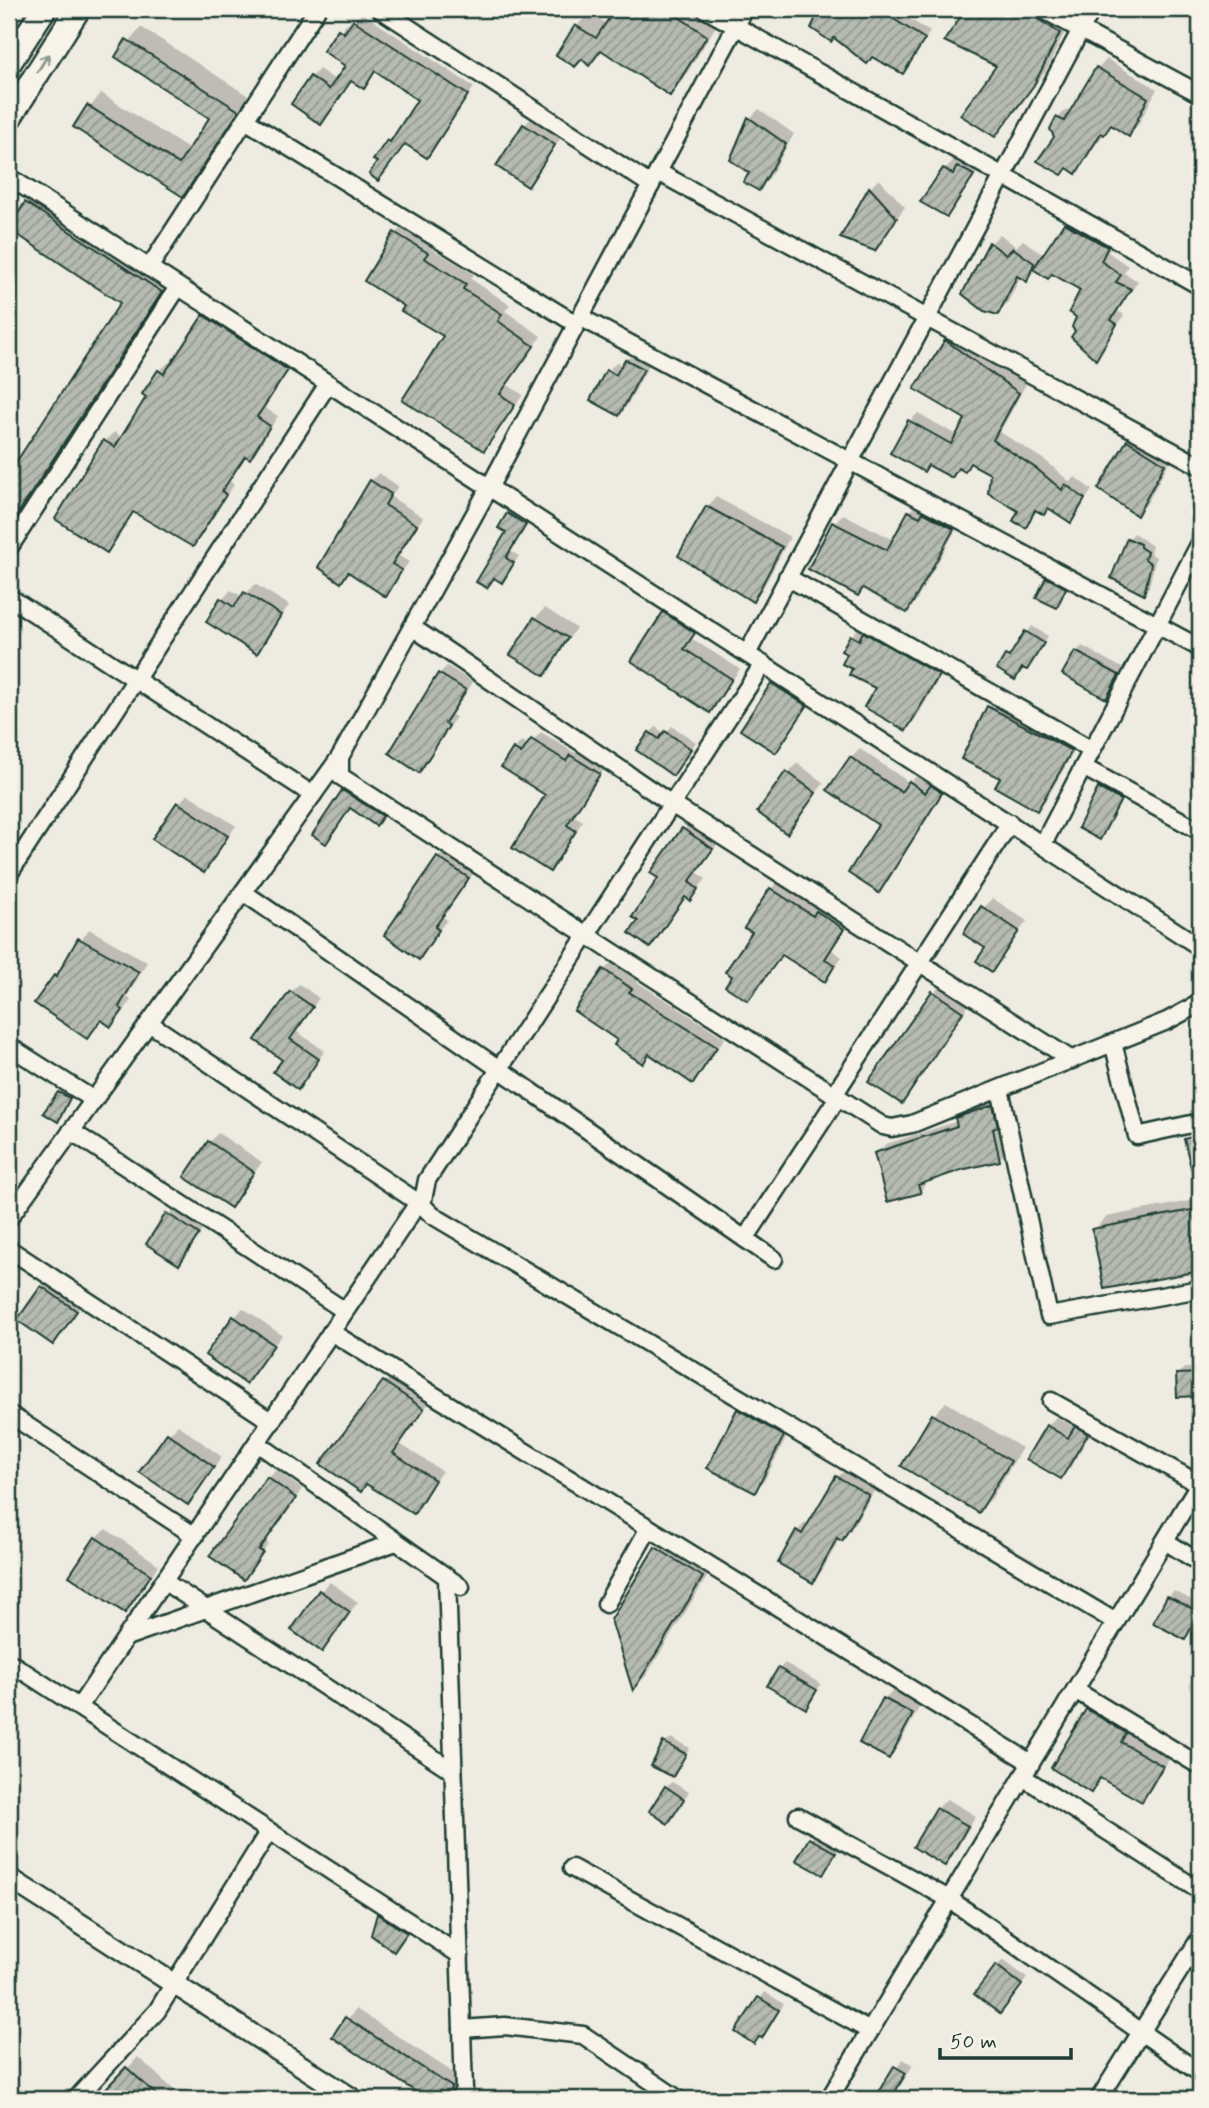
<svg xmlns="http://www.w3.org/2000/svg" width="1209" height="2108" font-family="Mynerve,sans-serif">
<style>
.shadow{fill:#0003}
.building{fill:url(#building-hatch);stroke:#1f3d34;stroke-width:2}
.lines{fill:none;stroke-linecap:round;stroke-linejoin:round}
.minor-casing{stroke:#1f3d34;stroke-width:21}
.tertiary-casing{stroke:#1f3d34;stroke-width:24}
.secondary-casing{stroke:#1f3d34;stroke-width:28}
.minor{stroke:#f7f3e8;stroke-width:16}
.tertiary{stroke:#f7f3e8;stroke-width:19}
.secondary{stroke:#f7f3e8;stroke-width:23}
.oneway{stroke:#8b988e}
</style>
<defs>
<pattern id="building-hatch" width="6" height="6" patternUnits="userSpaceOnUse" patternTransform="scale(1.75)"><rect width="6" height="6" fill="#b5bbb0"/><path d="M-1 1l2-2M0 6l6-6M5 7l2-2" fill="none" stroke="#939990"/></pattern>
</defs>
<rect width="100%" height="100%" fill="#eeece1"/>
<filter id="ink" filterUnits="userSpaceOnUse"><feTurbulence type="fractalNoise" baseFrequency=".0143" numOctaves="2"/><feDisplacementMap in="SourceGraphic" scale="14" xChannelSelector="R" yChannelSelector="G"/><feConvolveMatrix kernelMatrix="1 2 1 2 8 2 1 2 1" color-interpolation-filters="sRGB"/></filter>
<g filter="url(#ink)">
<!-- shadow -->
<g class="shadow">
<polygon points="618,9 698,9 718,23 682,81 670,94 603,49 589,64 577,26 589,13 607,24"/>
<polygon points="822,9 894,9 930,32 903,72 813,27"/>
<polygon points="968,9 1052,9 1070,21 1046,71 994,134 999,65 947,40"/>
<polygon points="362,13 474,87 427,156 406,142 378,178 389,141 419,99 377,70 364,87 353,80 321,123 311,77 319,69 337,81 348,65 340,31 347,23 351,25"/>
<polygon points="141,27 250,97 195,182 182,194 76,126 101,93 190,150 211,117 117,57"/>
<polygon points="1107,59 1157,89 1138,125 1129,135 1112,124 1075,171 1056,137 1058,118 1067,109 1072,111 1098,69"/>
<polygon points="759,109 794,134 768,180 759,189 752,172 733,159 750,118"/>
<polygon points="534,116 563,135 528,184 524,125"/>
<polygon points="968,158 982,165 947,215 923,201 954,159 961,165"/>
<polygon points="879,179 905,207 874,249 843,237 870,188"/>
<polygon points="39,191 173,279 9,531 9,476 123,302 26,203"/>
<polygon points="1074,215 1115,238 1108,252 1128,266 1124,273 1138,281 1118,311 1124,315 1096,358 1077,331 1082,289 1053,273 1036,270 1026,279 1021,276 1007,304 997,313 964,293 991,243 1000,234 1016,247 1023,240 1044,255"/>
<polygon points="405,224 435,244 432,249 474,274 471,279 510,305 505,311 541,336 508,385 523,395 484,449 446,336 406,305 396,233"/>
<polygon points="213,307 295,360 265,408 278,416 258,448 247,455 230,481 234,485 192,545 135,512 106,551 105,441 114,432 123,438 149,396 145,394 159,371 169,362 173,364"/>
<polygon points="955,333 1026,384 1000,432 1046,461 1070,482 1075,477 1092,490 1071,521 1049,507 1044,513 1038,510 1025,526 1021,510 997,499 991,473 972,462 951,476 930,464 924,470 910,421 918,413 958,436 967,419 917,388"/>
<polygon points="636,350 652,359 628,404 619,414 608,371 617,362 623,365"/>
<polygon points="1138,432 1173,455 1146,505 1137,514 1128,441"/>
<polygon points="379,473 398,486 391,497 423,517 399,556 409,562 385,594 349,571 341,580 371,481"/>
<polygon points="716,497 790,537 762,590 753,600 725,585 707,507"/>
<polygon points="918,502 962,519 916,601 907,611 865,587 858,593 834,523 843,514 894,540 909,512"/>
<polygon points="515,509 531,519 510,551 519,556 502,581 495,576 487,586 508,532 509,514"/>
<polygon points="1134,533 1152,546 1150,553 1156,557 1149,587 1144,593 1129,539"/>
<polygon points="1053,573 1071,582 1056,606 1047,578"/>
<polygon points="255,584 289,605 256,652 222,600 231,590 243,597"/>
<polygon points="673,604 703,623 692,639 740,669 710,711 664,613"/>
<polygon points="545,608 576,628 544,674 535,618"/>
<polygon points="1032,626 1048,636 1032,662 1015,678 1007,656 1014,652"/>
<polygon points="860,627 947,665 915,720 906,729 877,687 854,668 850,654 851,636"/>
<polygon points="1082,646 1124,669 1106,696 1076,652"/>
<polygon points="447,666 473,682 452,715 456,717 418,771 439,674"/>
<polygon points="782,675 815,696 776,751 743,729"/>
<polygon points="998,698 1080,741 1046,800 1037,809 1003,777 989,707"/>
<polygon points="672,726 696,742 678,768 650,733 656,727 665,734"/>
<polygon points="541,732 575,753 580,748 607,765 574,816 583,821 549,870 547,794 514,749 522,741 529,745"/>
<polygon points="860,749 910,783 919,773 950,783 887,881 878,890 881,825 851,758"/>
<polygon points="797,763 824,783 787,831 788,773"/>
<polygon points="1106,783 1125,794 1100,837 1100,789"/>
<polygon points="350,785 388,810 376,824 351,807 331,836 344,791"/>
<polygon points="188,794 236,826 203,871 179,803"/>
<polygon points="692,819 721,839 697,872 706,879 690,898 687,896 650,946 640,921 661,878 653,872"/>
<polygon points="447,848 477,868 443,917 447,920 418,957 438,858"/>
<polygon points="779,881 851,920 832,950 842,957 825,979 783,953 748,999 771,889"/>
<polygon points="992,898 1027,921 991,969 988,948 965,933"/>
<polygon points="89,929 147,962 127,997 131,1000 121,1016 111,1025 102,1019 87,1037 37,1002"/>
<polygon points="613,961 640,979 637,982 725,1038 693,1081 651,1053 643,1061 620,1039 604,970"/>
<polygon points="942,983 971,1002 901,1102 870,1082 897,1041"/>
<polygon points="299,984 319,998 296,1031 325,1051 297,1087 284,1059 291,992"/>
<polygon points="65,1087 75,1092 57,1120 59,1093"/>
<polygon points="1002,1097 1009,1150 999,1159 928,1180 920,1192 876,1154 886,1144 958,1121 967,1109"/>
<polygon points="1200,1129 1200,1192 1199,1193 1186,1139"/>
<polygon points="218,1133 262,1162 231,1205 209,1143"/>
<polygon points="1200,1199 1200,1269 1105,1287 1094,1230 1106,1217"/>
<polygon points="177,1204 207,1224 179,1263 148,1243"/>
<polygon points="51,1278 85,1301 52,1343 42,1287"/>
<polygon points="243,1308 282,1335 246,1382 234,1318"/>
<polygon points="1184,1368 1200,1368 1200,1394 1179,1395 1178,1374"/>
<polygon points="393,1373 431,1400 400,1444 442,1471 413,1511 368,1483 360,1490 322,1463"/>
<polygon points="748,1401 792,1427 764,1481 754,1490 709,1467 739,1410"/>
<polygon points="946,1402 1022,1448 992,1498 979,1511 904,1465 934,1415"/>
<polygon points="1056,1417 1076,1428 1086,1418 1096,1424 1070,1468 1061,1477 1047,1426"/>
<polygon points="178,1425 222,1457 188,1503 168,1435"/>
<polygon points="847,1468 877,1486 851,1530 840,1538 822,1571 813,1581 797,1531 806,1522 810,1524 838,1477"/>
<polygon points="276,1470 302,1489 265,1541 269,1544 244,1577 268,1478"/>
<polygon points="1200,1526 1200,1540 1194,1536"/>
<polygon points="106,1529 159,1565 125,1611 96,1538"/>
<polygon points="670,1536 715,1564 646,1676 634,1687 657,1548"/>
<polygon points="330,1582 358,1602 322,1649 320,1592"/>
<polygon points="1174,1591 1200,1604 1200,1612 1184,1637 1168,1597"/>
<polygon points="785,1663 821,1684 806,1707 779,1669"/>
<polygon points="894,1690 921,1704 898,1747 889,1756 885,1699"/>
<polygon points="1097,1701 1134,1724 1129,1732 1171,1756 1151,1790 1142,1799 1102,1777 1091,1790 1088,1710"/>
<polygon points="671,1738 690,1748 673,1775 665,1744"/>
<polygon points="672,1782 689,1792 668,1821 666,1787"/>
<polygon points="947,1799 976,1816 954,1854 945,1864 916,1847 937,1809"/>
<polygon points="9,1803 14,1806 9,1813"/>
<polygon points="817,1833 840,1847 823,1873 811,1839"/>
<polygon points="385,1909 412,1927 394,1949 373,1934 379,1915"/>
<polygon points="1003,1960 1027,1978 1006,2006 997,1966"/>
<polygon points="765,1992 784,2004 767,2030 762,2036 738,2031"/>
<polygon points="356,2009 460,2077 448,2096 444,2099 430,2099 335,2037"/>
<polygon points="138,2057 175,2091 167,2099 100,2099"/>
<polygon points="903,2059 913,2065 892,2099 876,2099"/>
<polygon points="858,2093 868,2099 852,2099"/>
</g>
<!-- building -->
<g class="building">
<polygon points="615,9 667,9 707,36 670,96 601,50 589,66 582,59 575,67 556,55 575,25 596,38"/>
<polygon points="820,9 878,9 925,39 903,74 872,57 867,64 834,38 831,42 811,28"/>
<polygon points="966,9 1007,9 1017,15 1024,9 1032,9 1036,18 1060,33 1034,85 995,137 960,115 996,66 944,41"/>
<polygon points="353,20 468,95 427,158 405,144 378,181 369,174 377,162 373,160 387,140 390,142 417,100 375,71 364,89 351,81 321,125 291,104 310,76 329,89 345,66 323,51 338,29 344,33"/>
<polygon points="126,39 239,111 183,197 73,127 87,105 179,164 209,118 115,57"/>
<polygon points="1096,67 1148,98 1129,137 1111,125 1104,135 1101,133 1076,174 1067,168 1062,175 1037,161 1054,137 1050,129 1056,117 1064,121"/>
<polygon points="748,117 786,144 759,191 743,182 749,173 730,160"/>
<polygon points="523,124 555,145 528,187 496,166"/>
<polygon points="957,166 974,175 947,217 920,202 943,168 953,174"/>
<polygon points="869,187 897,218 875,251 840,238"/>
<polygon points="25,202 162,292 9,527 9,473 120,303 9,229"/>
<polygon points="1064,223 1108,247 1101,261 1121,275 1116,282 1131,289 1111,320 1117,324 1096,360 1071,337 1075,331 1072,327 1076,317 1069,312 1080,290 1052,274 1048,279 1033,269"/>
<polygon points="394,232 428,253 424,258 466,284 463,289 502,314 498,321 534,346 500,394 515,405 484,451 402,400 443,336 401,311 404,306 364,281"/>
<polygon points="989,242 1006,255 1013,248 1034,263 1027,282 1017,276 998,315 984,311 962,294"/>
<polygon points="203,315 288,370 257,417 270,426 250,459 245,456 222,491 226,495 193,547 133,512 107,553 55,519 103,440 115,447 146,397 142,394 158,370 164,374"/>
<polygon points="945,340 1019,393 993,440 1037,469 1062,490 1065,484 1085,499 1071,523 1048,508 1044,515 1035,510 1026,528 1013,521 1018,511 988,493 990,474 970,463 965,472 958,468 952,478 928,465 924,472 890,453 908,420 951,444 965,419 914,389"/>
<polygon points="625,359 644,369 619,416 590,400 606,370 616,375"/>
<polygon points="1127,440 1165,464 1137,516 1098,489"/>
<polygon points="370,480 391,494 385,505 417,525 392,564 402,570 386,597 348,572 341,583 318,567"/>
<polygon points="706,506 782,547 753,602 678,556"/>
<polygon points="908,511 920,517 923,512 954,529 907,613 863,588 858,596 808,569 832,522 887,550"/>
<polygon points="507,513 526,525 506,558 514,563 502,583 494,578 487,588 476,582 506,532 498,528"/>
<polygon points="1127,538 1140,544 1140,547 1147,552 1145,559 1151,564 1144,595 1111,578"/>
<polygon points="1046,577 1066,588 1057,608 1036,598"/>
<polygon points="244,592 281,615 257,654 206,622 220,598 234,607"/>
<polygon points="663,612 695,633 684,649 732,679 710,713 631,661"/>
<polygon points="534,617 568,638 545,676 510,655"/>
<polygon points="1025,631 1044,643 1027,670 1022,668 1015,680 997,669 1005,655 1009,657"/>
<polygon points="863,632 939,675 906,731 864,707 875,688 849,675 852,669 842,664 847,654 841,651 850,635 859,640"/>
<polygon points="1075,651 1119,675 1106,699 1062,674"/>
<polygon points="438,673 466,690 445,723 449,726 419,773 389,753"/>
<polygon points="771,683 807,706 776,753 740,730"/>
<polygon points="987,706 1072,751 1037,811 995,787 1000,778 961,759"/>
<polygon points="665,731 691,749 673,776 636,750 649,732 659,739"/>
<polygon points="531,739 566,761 570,755 600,774 567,825 576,831 550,872 512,848 545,795 501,767 513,748 521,754"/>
<polygon points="850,757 901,792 909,781 925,793 931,785 942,793 879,893 848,873 878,825 827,790"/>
<polygon points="786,771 816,793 787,834 757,812"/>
<polygon points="1098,788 1121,800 1100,840 1078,828"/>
<polygon points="342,790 383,816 376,826 350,808 326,844 312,835"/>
<polygon points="177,802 228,836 204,873 152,839"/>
<polygon points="682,828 713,849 689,882 698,889 690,901 685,897 650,948 629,933 638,921 632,917 658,878 650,873"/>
<polygon points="437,857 469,878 435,927 439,930 419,960 384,935"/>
<polygon points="770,888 813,916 816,911 844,929 825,959 835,965 825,982 782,955 748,1001 725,986 732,976 725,972 752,932 744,928"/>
<polygon points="981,906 1019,931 992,972 976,961 985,948 963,934"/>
<polygon points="78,938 139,972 119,1007 123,1010 111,1027 101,1020 87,1039 34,1003 54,975 56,977"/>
<polygon points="603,969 632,989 629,992 717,1047 693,1084 649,1054 643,1064 614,1045 617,1040 574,1011"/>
<polygon points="290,991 313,1007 290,1039 319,1059 298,1090 273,1072 282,1060 255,1040"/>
<polygon points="932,991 963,1012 902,1104 868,1082"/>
<polygon points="58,1092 70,1098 58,1122 43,1113"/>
<polygon points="993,1105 998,1127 993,1129 1000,1161 961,1170 918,1185 921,1193 887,1202 874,1153 957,1126 955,1118"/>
<polygon points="1200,1135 1200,1183 1195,1184 1184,1139"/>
<polygon points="208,1141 254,1172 231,1208 184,1177"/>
<polygon points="1197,1209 1200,1271 1104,1289 1092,1229"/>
<polygon points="166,1213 199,1234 179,1265 146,1244"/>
<polygon points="41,1286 77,1311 53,1345 17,1320"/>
<polygon points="233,1316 274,1345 246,1384 205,1355"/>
<polygon points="1200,1373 1200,1396 1177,1397 1176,1374"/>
<polygon points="383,1381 424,1409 393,1453 435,1480 414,1514 366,1484 361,1492 320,1464"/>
<polygon points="737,1409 784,1436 755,1493 707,1468"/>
<polygon points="932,1414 1011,1461 979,1513 901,1466"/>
<polygon points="1046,1425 1068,1438 1075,1426 1088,1434 1061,1479 1026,1459"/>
<polygon points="167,1433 214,1467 188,1505 139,1472"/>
<polygon points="836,1476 869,1495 842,1541 837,1538 813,1583 778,1563 796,1530 802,1534"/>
<polygon points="267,1477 296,1498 259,1550 263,1552 244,1580 209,1556"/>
<polygon points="95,1537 151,1575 125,1613 69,1576"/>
<polygon points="655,1547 703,1577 633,1691 611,1620"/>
<polygon points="319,1590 350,1612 322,1652 291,1630"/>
<polygon points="1167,1596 1199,1612 1185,1640 1153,1623"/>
<polygon points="778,1668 817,1690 806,1709 767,1686"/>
<polygon points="883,1698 913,1714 889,1759 859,1743"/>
<polygon points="1086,1709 1126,1733 1121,1742 1163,1766 1142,1802 1100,1778 1091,1793 1051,1768"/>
<polygon points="663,1742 686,1754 673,1777 651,1766"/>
<polygon points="665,1786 684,1799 668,1824 649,1811"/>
<polygon points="936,1808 968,1826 945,1866 913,1847"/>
<polygon points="809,1838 836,1853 823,1875 796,1860"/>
<polygon points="377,1914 407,1933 394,1952 371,1935"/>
<polygon points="996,1965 1022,1985 1000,2014 974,1994"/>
<polygon points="758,1997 779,2010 762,2038 759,2037 754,2044 735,2032"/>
<polygon points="345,2017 452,2087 444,2099 427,2099 332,2037"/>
<polygon points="894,2066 906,2073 891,2099 874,2099"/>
<polygon points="126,2067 161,2099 96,2099"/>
</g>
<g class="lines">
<defs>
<g id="minor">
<polyline points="380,9 651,185"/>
<polyline points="705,9 1200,286"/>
<polyline points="745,9 489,488 340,757 340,776 883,1126 892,1128 912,1124 1167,1021 1200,1003"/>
<polyline points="1042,9 1200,94"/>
<polyline points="245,120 576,324"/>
<polyline points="658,172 1200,466"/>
<polyline points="9,177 1200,947"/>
<polyline points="149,268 317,9"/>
<polyline points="580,317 1200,648"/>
<polyline points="9,548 178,287"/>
<polyline points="787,577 1092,750"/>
<polyline points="9,597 313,795"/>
<polyline points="412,627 673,805 1072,1060"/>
<polyline points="747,654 1092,9"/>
<polyline points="763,664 427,1180 422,1205 432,1215 1116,1622"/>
<polyline points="1083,767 1200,831"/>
<polyline points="1043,844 1200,543"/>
<polyline points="9,874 328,384"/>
<polyline points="243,892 774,1259"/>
<polyline points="149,1023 422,1205"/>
<polyline points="1113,1043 1137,1136 1200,1122"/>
<polyline points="9,1046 94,1100"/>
<polyline points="1000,1089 1049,1316 1200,1289"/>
<polyline points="834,1095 1010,823"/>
<polyline points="71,1131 345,1311"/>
<polyline points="9,1218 340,757"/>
<polyline points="745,1239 838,1097"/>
<polyline points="9,1249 272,1422"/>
<polyline points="331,1332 1031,1763"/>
<polyline points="1051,1401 1199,1484"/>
<polyline points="9,1414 195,1536"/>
<polyline points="257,1443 461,1587"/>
<polyline points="1165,1541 1200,1563"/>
<polyline points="447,1577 464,2090 459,2099"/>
<polyline points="165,1582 453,1771"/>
<polyline points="606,1604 649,1528"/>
<polyline points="129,1636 396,1542"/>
<polyline points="9,1662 460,1955"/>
<polyline points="1075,1690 1200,1766"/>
<polyline points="79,1707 422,1197"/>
<polyline points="1023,1777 1200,1891"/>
<polyline points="798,1816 949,1899 1200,2073"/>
<polyline points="572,1868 870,2031"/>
<polyline points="462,2029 505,2026 583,2035 678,2099"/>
<polyline points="76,2099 157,2011 269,1831"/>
<polyline points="829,2099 1200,1482"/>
<polyline points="1099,2099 1200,1938"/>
</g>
<polyline id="tertiary" points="9,1878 353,2099"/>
<g id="secondary">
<polyline points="9,63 44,9"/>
<polyline points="9,118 78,9"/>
</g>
</defs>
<!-- minor casing -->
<use href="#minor" class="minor-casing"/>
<!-- tertiary casing -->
<use href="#tertiary" class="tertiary-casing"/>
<!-- secondary casing -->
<use href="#secondary" class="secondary-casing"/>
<!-- minor -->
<use href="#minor" class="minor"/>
<!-- tertiary -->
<use href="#tertiary" class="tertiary"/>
<!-- secondary -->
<use href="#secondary" class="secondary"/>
</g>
<!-- one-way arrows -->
<defs><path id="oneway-shaft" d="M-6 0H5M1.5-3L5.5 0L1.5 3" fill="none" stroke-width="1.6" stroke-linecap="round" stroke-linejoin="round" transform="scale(1.75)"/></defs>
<use class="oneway" href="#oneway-shaft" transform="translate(43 63) rotate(-58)"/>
</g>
<!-- margin -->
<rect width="1209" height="2108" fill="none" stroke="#f7f3e8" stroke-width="35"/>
<rect x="18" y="18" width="1174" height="2073" fill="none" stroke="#1f3d34" stroke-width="2.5" filter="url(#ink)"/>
<!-- scale -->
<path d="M940 2048v10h131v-10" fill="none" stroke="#1f3d34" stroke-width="3.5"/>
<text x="950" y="2048" font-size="21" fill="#1f3d34" stroke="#f7f3e8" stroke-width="5" paint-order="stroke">50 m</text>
</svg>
